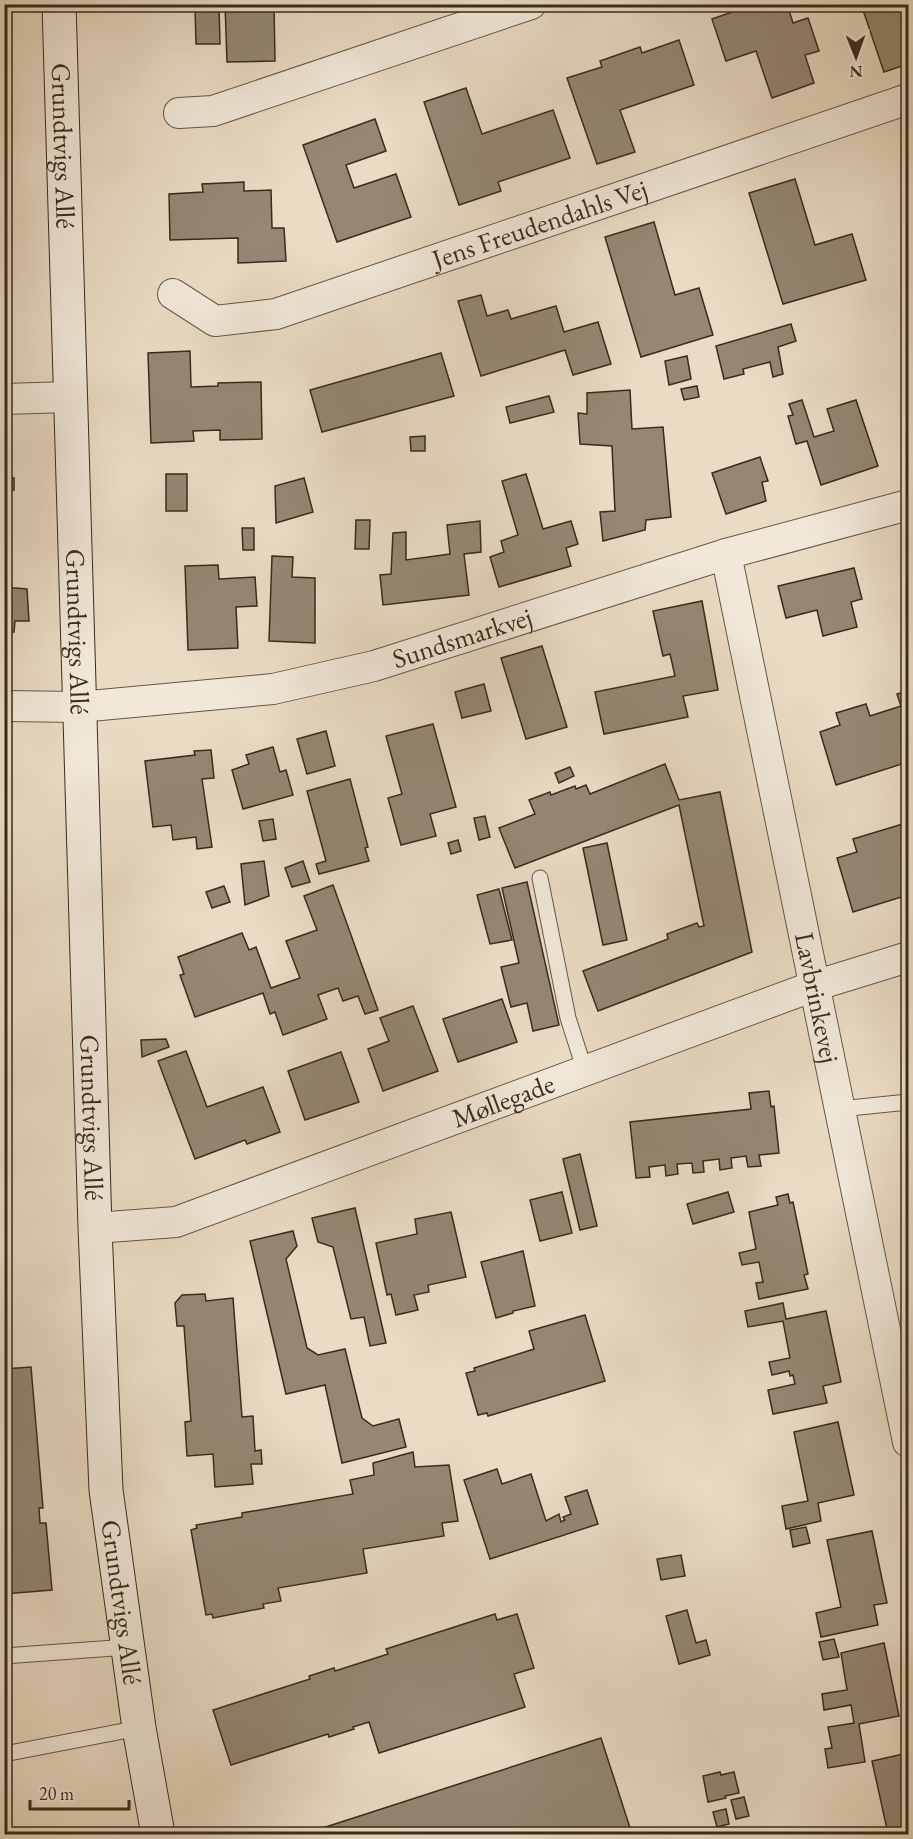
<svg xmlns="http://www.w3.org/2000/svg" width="913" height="1839" font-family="'EB Garamond',serif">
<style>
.building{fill:#958774;stroke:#392b1d;stroke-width:1.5}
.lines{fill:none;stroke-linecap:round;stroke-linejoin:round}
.lane-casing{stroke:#655747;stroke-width:17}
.street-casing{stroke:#655747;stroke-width:32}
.secondary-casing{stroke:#392b1d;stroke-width:35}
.lane{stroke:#f1e8d9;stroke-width:15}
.street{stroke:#f1e8d9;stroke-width:30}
.secondary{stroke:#f1e8d9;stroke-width:33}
.labels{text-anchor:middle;stroke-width:5;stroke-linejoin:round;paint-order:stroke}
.street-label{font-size:27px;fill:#392b1d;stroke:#f1e8d9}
</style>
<rect width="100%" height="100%" fill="#eadbc4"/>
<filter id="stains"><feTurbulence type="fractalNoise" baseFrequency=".00333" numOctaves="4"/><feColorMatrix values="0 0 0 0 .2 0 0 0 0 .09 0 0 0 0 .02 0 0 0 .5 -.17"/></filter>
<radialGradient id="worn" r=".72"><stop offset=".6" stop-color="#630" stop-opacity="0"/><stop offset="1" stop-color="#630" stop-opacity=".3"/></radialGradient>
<!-- building -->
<g class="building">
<polygon points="225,4 274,4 275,61 227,62"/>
<polygon points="755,4 787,4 793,23 808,18 819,51 805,55 814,83 772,98 756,51 726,61 712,19"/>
<polygon points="861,4 908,4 908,64 884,72"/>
<polygon points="219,7 220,44 196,44 195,8"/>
<polygon points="679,40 694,85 620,110 635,152 597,164 567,78 602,67 600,61 640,47 642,53"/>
<polygon points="466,88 482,134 553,110 570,158 498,182 501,191 459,205 424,102"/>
<polygon points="375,119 386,151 346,165 354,188 396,174 411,217 337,242 303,145"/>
<polygon points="903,147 908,147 908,247 905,247"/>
<polygon points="795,179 815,245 852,234 866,280 783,304 749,193"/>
<polygon points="244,182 244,191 271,190 272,228 284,228 286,261 238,263 238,238 170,240 169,194 203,192 202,184"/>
<polygon points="654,222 675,295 699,288 713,335 641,357 605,237"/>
<polygon points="481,295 487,316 508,310 511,319 556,306 564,332 598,322 611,364 573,375 565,350 481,376 458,301"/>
<polygon points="791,324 796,341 778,347 783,374 773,377 770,362 743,369 744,374 724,379 716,346"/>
<polygon points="190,351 191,387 218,386 218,383 261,382 262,439 220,440 220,430 193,431 194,441 151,443 148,353"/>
<polygon points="441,353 454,396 322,432 310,390"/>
<polygon points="687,356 691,379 669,385 665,361"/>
<polygon points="697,386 699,397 684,400 681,389"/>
<polygon points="630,390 632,429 663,427 671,517 646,520 645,530 603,541 600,512 615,511 612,446 580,444 578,413 587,414 587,393"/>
<polygon points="549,396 554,412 510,423 506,407"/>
<polygon points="802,400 814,437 834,431 827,409 856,400 878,466 821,485 807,441 796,444 788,416 793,415 789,404"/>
<polygon points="425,436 425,451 411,451 410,437"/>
<polygon points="760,457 768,481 762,482 766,501 726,514 712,473"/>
<rect x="166" y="474" width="21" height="37"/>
<polygon points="526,474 543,529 571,521 578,544 566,548 571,566 499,587 490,557 504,552 501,541 518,535 502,481"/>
<polygon points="4,478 14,478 14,490 4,491"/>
<polygon points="304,478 313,512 276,523 275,486"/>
<polygon points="356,520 370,520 369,549 355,549"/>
<polygon points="480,521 481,552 464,554 469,595 383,605 380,575 391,574 393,533 406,532 406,560 450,554 447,525"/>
<polygon points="242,528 254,528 254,550 243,550"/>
<polygon points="272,556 293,557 292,577 315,578 315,643 269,641"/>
<polygon points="218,565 219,579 255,577 257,606 236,607 238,648 188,650 185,566"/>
<polygon points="854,568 862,599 851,602 857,627 823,636 817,610 786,618 778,586"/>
<polygon points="4,587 27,589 29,621 15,621 14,632 4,632"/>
<polygon points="702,601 718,690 683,696 688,717 604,734 595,692 675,676 670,654 663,656 653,611"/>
<polygon points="542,646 567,727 526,739 501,658"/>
<polygon points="484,684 491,711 462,718 455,692"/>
<polygon points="908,691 908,762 836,785 820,732 840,725 836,713 866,704 870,716 901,706 897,694"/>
<polygon points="433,724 456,807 430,814 436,836 401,845 388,798 402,794 386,736"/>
<polygon points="326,731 335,766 307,774 297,739"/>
<polygon points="273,747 280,772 286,770 293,795 243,809 232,770 249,764 246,755"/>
<polygon points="211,750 214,778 202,779 212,847 197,849 196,837 173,840 171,825 153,827 145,761 195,755 194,751"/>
<polygon points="665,764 679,800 720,792 752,952 598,1011 583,971 668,939 667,934 697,923 699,927 704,926 679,805 515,868 499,828 535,814 529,800 550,792 551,795 575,786 576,789 586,785 590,794"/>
<polygon points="570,767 574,776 559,783 555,773"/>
<polygon points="350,779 368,847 365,848 369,861 319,874 316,864 326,861 307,791"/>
<polygon points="485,816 490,837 479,840 474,818"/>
<polygon points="273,819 276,839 263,841 259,821"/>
<polygon points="906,823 908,829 908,895 853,912 837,858 857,852 853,839"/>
<polygon points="458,840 461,851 451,854 448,843"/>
<polygon points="607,843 627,940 603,945 583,848"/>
<polygon points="264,861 269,896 245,905 241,864"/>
<polygon points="303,861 310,882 292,887 285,868"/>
<polygon points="527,882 559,1025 533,1031 527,1003 511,1007 501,967 519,963 502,888"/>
<polygon points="333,885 378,1010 365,1014 358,996 343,1001 338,988 318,995 327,1019 283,1035 275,1012 270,1014 263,993 195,1017 180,975 184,974 178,957 242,933 249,950 256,947 271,988 300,978 286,941 317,930 304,896"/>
<polygon points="224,886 230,902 212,908 206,892"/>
<polygon points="499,889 512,940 490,944 477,895"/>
<polygon points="502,999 517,1042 458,1062 443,1019"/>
<polygon points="413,1006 438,1071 383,1091 368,1049 389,1041 380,1018"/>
<polygon points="166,1039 169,1047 142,1057 141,1040"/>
<polygon points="186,1051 207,1107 263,1087 280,1132 247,1144 245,1140 195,1159 158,1061"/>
<polygon points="341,1052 359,1102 305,1120 288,1071"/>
<polygon points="769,1091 771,1107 774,1106 779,1153 759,1155 761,1166 748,1167 746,1156 731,1158 732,1168 720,1170 719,1159 703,1161 704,1172 693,1173 692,1163 677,1164 678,1174 666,1176 665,1165 649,1167 650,1177 636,1178 630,1122 751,1109 749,1093"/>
<polygon points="580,1154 597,1226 580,1230 563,1159"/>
<polygon points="562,1192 572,1233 540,1241 530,1200"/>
<polygon points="728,1192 734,1212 693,1224 687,1204"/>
<polygon points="788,1194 790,1203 793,1202 808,1274 804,1275 808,1289 759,1299 756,1283 763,1282 759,1262 742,1265 739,1253 756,1249 749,1212 778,1205 776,1197"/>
<polygon points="355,1208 386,1343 370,1346 364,1317 351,1319 333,1247 318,1242 312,1218"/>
<polygon points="451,1212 466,1277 428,1285 429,1292 414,1295 418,1310 396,1315 391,1294 387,1295 376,1243 417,1234 415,1219"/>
<polygon points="293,1231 297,1246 286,1259 307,1348 318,1355 345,1349 362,1418 373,1426 399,1419 406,1447 342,1463 325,1385 286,1394 250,1241"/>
<polygon points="523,1251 535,1306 513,1311 513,1313 496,1318 481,1262"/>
<polygon points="205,1294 206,1301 233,1298 242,1417 253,1416 255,1451 261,1450 262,1464 251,1464 253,1484 215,1487 213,1454 187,1456 185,1422 191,1421 184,1326 177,1326 175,1303 182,1295"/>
<polygon points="783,1303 786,1319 826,1311 841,1382 823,1386 827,1403 773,1414 768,1390 795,1384 793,1375 790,1376 789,1371 772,1375 769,1362 790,1358 783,1321 748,1327 745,1311"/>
<polygon points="585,1315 605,1381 488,1416 487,1413 478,1415 466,1373 475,1371 474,1368 534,1349 529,1331"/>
<polygon points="31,1367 43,1508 39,1508 40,1523 46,1523 52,1590 4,1594 4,1369"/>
<polygon points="838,1422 854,1495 818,1503 821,1521 786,1529 782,1506 808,1501 794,1432"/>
<polygon points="413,1452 415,1467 449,1465 458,1521 442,1523 444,1536 363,1549 367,1573 278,1588 281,1601 263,1604 264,1608 213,1618 212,1614 206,1615 191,1530 197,1528 196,1525 242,1517 242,1513 353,1494 350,1480 374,1475 373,1463"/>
<polygon points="497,1469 502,1484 531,1474 546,1521 559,1514 561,1522 565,1520 563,1517 571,1514 565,1497 587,1490 598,1524 490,1559 464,1480"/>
<polygon points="806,1527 810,1543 793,1547 790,1530"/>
<polygon points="872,1531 887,1603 874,1605 878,1625 821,1637 816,1613 841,1607 827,1540"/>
<polygon points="681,1555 685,1576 661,1580 657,1559"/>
<polygon points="687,1610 696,1643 706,1640 710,1655 679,1664 666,1616"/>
<polygon points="495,1614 497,1620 517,1614 534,1668 514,1674 525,1707 379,1753 369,1722 353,1727 354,1729 329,1737 328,1734 231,1765 213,1710 310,1679 309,1676 334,1668 335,1671 388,1654 386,1649"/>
<polygon points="834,1639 839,1657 823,1660 819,1642"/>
<polygon points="884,1643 899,1716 859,1724 865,1762 828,1768 825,1749 832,1748 828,1727 854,1723 851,1705 824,1710 822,1694 847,1690 841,1653"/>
<polygon points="601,1738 632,1834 304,1834"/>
<polygon points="908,1753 908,1829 888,1834 860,1834 887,1829 872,1761"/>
<polygon points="720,1772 721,1775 734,1772 739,1793 725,1796 726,1798 708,1802 703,1776"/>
<polygon points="744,1797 749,1816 736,1819 731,1800"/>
<polygon points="726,1809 729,1824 717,1827 713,1812"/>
</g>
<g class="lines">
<defs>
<g id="lane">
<polyline points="540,878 568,1018 585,1071"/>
<polyline points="840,1109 908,1102"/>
<polyline points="4,1656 128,1647"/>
<polyline points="4,1754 139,1728"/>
</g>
<g id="street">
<polyline points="179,113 213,111 531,4"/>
<path id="s1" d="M173,294L215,321L276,314L908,99"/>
<polyline points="4,399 70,397"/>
<path id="s2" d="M726,554L908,1442"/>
<path id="s3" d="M4,706L79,707L273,689L374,666L726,554L908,505"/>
<path id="s4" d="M95,1228L176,1222L814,986L908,957"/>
</g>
<g id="secondary">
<path id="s5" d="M59,4L95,1228L106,1490L139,1728L158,1834"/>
</g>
</defs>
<!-- lane casing -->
<use href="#lane" class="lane-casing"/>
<!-- street casing -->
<use href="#street" class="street-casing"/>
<!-- secondary casing -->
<use href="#secondary" class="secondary-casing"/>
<!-- lane -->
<use href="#lane" class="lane"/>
<!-- street -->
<use href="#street" class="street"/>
<!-- secondary -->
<use href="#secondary" class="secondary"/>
</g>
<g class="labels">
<!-- street labels -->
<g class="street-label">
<text dy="9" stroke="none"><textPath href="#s5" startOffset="142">Grundtvigs Allé</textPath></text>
<text dy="9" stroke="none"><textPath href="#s1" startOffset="390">Jens Freudendahls Vej</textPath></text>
<text dy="9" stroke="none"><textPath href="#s5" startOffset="628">Grundtvigs Allé</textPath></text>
<text dy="9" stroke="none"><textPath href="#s3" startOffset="466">Sundsmarkvej</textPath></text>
<text dy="9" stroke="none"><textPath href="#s2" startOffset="453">Lavbrinkevej</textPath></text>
<text dy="9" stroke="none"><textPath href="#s4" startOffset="430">Møllegade</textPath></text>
<text dy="9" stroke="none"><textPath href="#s5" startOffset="1114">Grundtvigs Allé</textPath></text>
<text dy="9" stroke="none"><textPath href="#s5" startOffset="1600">Grundtvigs Allé</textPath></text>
</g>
</g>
<!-- margin -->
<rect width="913" height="1839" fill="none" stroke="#eadbc4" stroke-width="24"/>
<rect x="6" y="6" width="901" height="1827" fill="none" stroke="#392b1d" stroke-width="3"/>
<rect x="12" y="12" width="889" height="1815" fill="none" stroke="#392b1d" stroke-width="1.5"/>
<!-- north arrow -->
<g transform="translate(856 57) rotate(179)" stroke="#f1e8d9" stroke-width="4.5" paint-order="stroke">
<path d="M0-4.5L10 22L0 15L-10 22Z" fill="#392b1d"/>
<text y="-9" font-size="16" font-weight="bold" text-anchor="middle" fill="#392b1d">N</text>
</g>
<!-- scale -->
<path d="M30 1800v9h99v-9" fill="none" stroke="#392b1d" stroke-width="3"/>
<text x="39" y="1800" font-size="18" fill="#392b1d" stroke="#f1e8d9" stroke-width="4.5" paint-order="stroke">20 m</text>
<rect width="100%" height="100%" filter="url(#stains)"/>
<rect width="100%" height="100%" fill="url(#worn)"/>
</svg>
